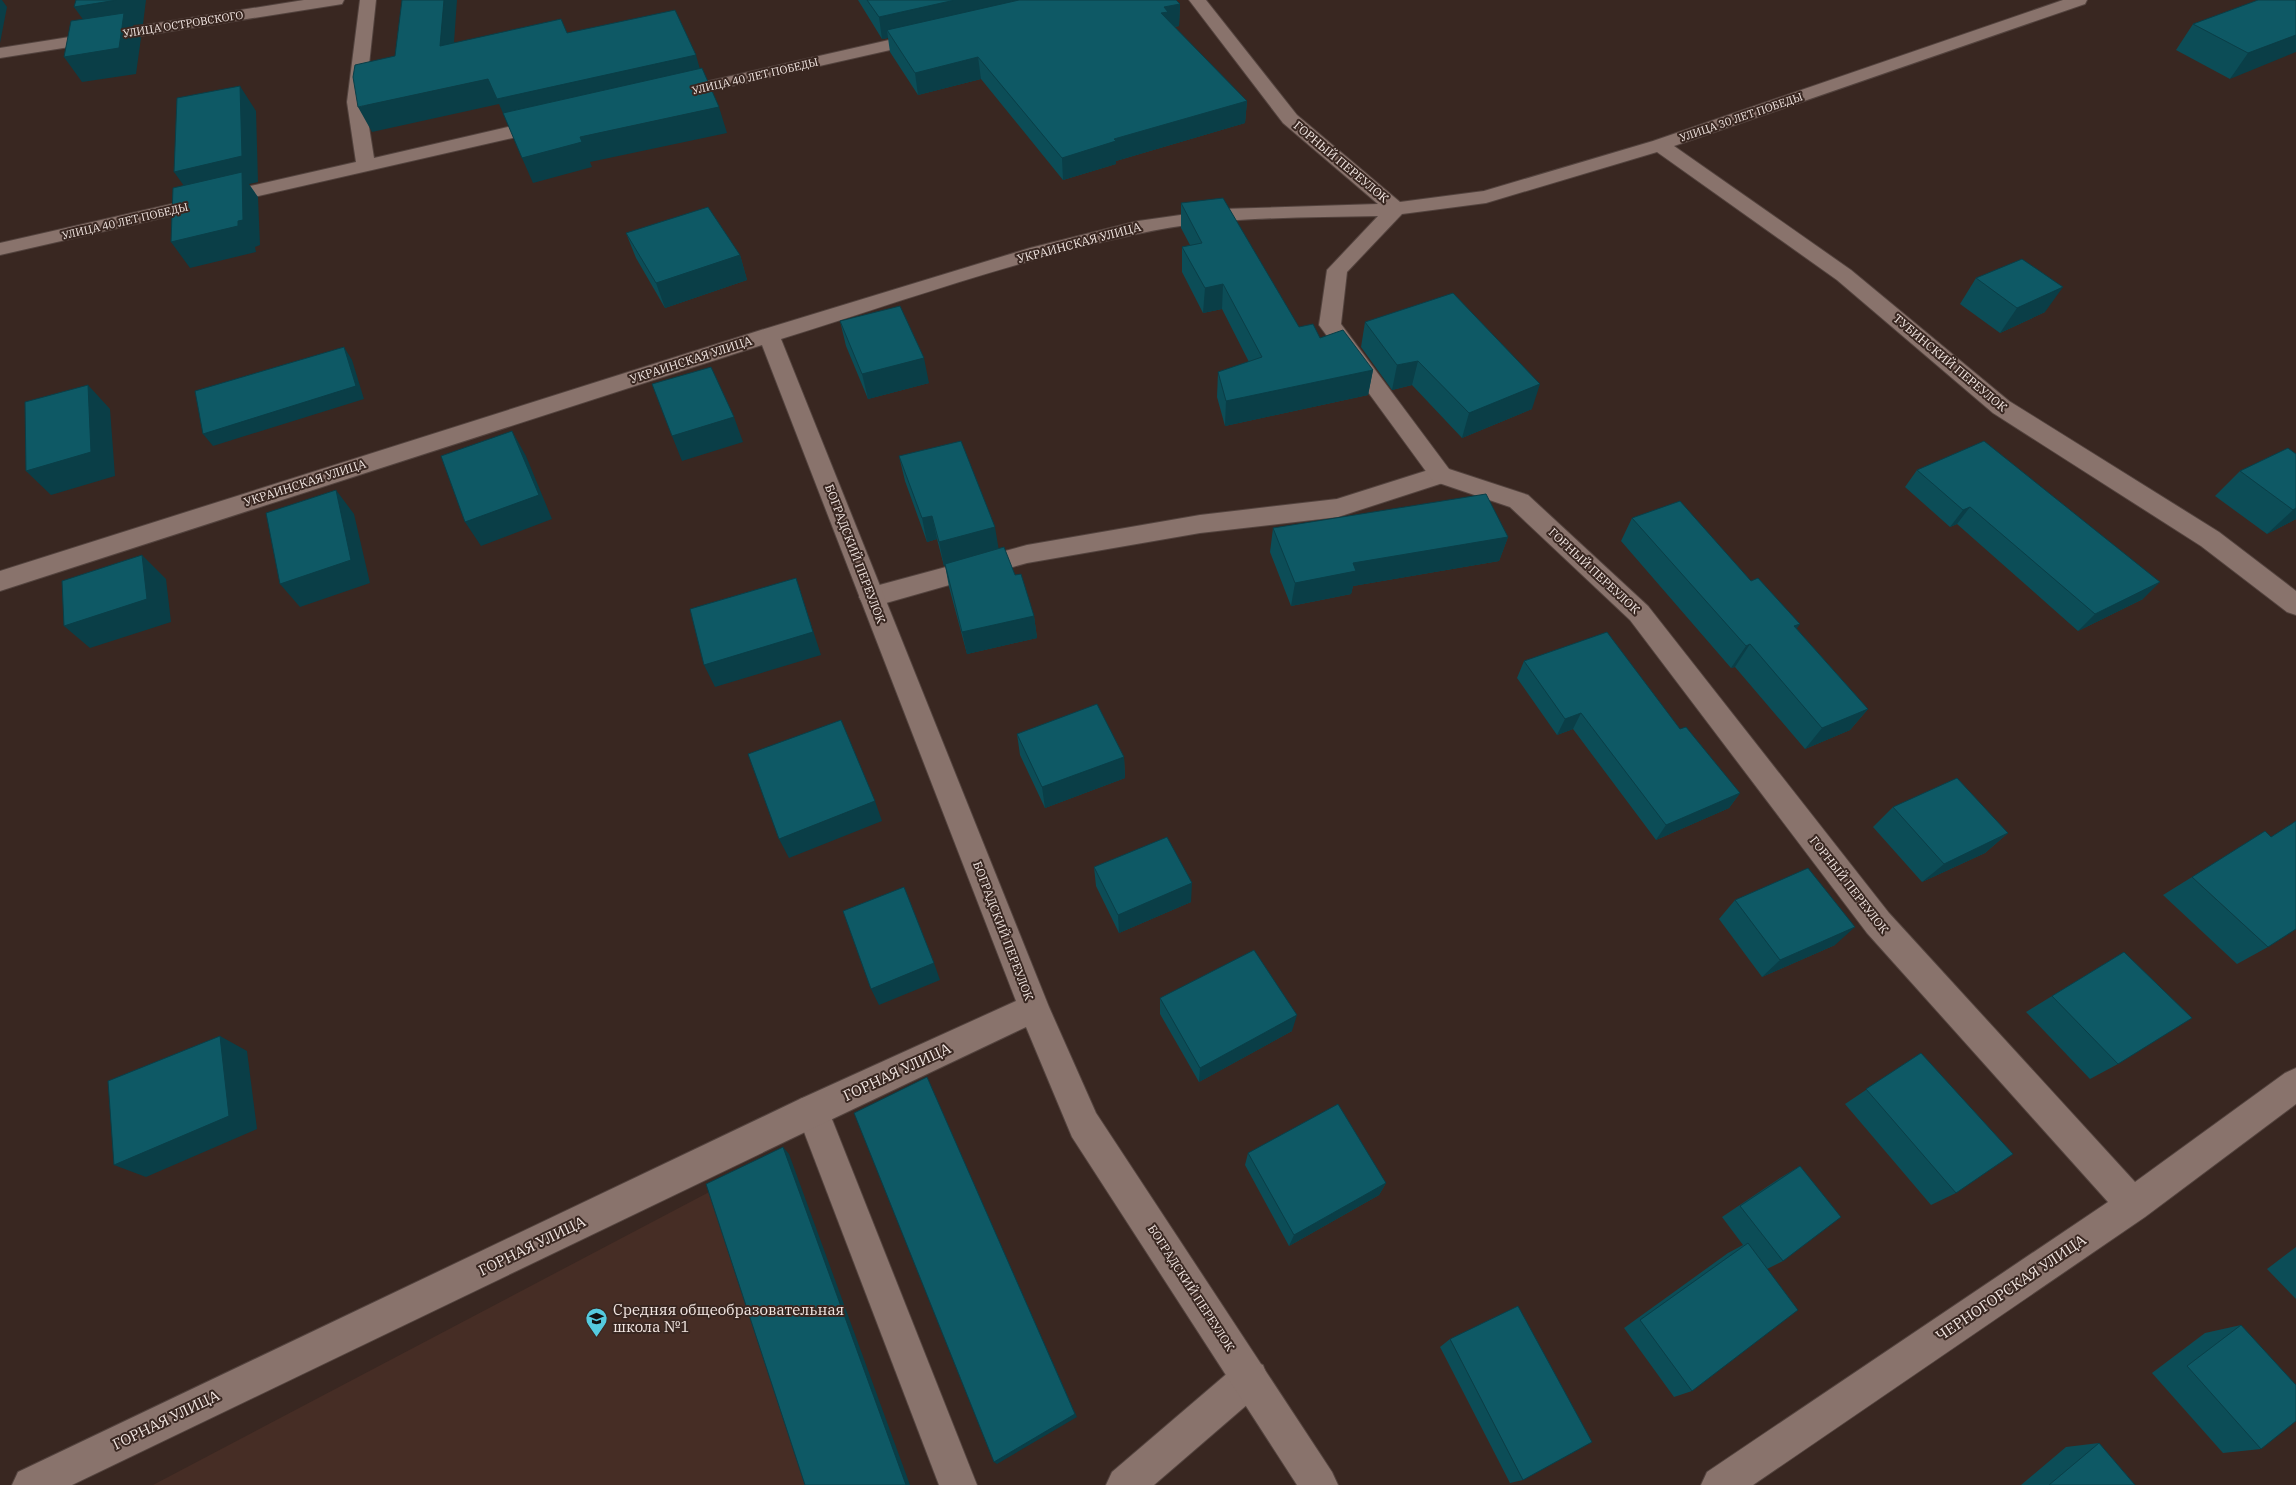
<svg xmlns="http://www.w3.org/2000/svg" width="2296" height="1485" font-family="'IBM Plex Serif',serif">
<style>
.built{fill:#462d25}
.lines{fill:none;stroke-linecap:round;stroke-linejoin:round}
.lane-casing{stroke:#53433e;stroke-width:2}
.street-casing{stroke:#53433e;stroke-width:2}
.lane{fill:#89736c;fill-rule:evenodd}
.street{fill:#89736c;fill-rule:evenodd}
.wall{fill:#0c4d57}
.shaded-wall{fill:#0a3e47}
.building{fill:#0e5965;stroke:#0a3e47}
.labels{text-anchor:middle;stroke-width:4;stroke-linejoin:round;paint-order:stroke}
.far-street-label{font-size:11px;fill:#f3e7e3;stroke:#392721}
.street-label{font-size:12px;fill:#f3e7e3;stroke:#392721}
.near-street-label{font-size:15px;fill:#f3e7e3;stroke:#392721}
.near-poi-label{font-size:15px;fill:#f3e7e3;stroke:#392721;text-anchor:start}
</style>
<rect width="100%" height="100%" fill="#392721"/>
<!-- built -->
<polygon class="built" points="713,1190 810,1485 153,1485"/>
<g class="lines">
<defs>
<g id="lane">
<polygon points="1441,466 1449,469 1453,475 1449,481 1338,517 1200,533 1027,563 872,607 863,604 859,597 863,590 872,587 1027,545 1200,515 1337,499"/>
<polygon points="812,1095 824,1099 977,1485 939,1485 796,1111 800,1099"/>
<polygon points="1250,1360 1263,1365 1268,1378 1263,1391 1154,1485 1106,1485 1112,1472 1237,1365"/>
</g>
<g id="street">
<polygon points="304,0 344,0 342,4 336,5 0,58 0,48"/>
<polygon points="360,0 376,0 365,102 374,158 547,118 554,120 556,124 554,128 547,130 0,255 0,243 356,162 347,102"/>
<path d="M1189,0H1206L1297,115L1400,202L1484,191L1653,141L2063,0H2087L2085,4L1674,146L1851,270L2009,401L2219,532L2296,591V615L2287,612L2201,546L1993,413L1837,280L1657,152L1486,203L1402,214L1347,272L1341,324L1449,469L1528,495L1648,606L1889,913L2135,1182L2285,1073L2296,1068V1104L2145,1217L1753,1485H1701L1707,1472L2108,1202L1867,933L1630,620L1510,507L1433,481L1319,325L1327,270L1378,216C1298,218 1216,216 1137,234C1017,260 899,302 781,339L1049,1007L1096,1113L1332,1472L1338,1485H1297L1072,1137L1026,1027L824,1123L72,1485H12L18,1472L800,1099L1016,1001L762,345L0,591V571L761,330L1030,248L1138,221L1223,209L1378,204L1283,123Z"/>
<polygon points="924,32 930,33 933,37 930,41 674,99 668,98 665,94 668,90 674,89"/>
</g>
</defs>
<!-- lane casing -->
<use href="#lane" class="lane-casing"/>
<!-- street casing -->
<use href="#street" class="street-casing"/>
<!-- lane -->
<use href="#lane" class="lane"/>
<!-- street -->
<use href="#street" class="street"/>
</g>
<!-- wall -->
<g class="wall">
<polygon points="858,0 1176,0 1180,4 1179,26 1174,27 1247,101 1245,123 1116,161 1116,164 1063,180 981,79 918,95 890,52 888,38 882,39"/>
<polygon points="2296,0 2230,79 2176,50 2193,24"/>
<polygon points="1181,203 1299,327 1320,338 1373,370 1368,395 1225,426 1217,397 1218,372 1249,362 1222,309 1203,313 1182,272 1182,247 1190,245 1181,228"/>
<polygon points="626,233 740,255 747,280 665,308 636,258"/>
<polygon points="1976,278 2045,312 2000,333 1960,304"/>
<polygon points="840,321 929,383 868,399 846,346"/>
<polygon points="1365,322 1532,409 1462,438 1412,385 1392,390 1361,347"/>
<polygon points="2288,448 2296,519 2267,534 2215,496 2240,471"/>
<polygon points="899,456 999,549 1015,575 1034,616 1037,638 967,654 949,587 945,565 944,566 937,539 927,542 905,481"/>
<polygon points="1917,470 2143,599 2078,631 1957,524 1950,527 1905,487"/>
<polygon points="1632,518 1751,581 1797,629 1868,709 1850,730 1805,749 1735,667 1731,668 1621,541"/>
<polygon points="1273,528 1508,537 1499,561 1353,586 1351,594 1291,606 1270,552"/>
<polygon points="1524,661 1680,729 1740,793 1729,808 1656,840 1573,729 1557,735 1517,678"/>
<polygon points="1017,734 1124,757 1125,778 1045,808 1020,755"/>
<polygon points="1893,807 2008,833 1985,853 1922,882 1873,827"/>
<polygon points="1094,867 1191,902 1119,933 1096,886"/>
<polygon points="2192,877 2268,947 2237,964 2163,895"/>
<polygon points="1735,900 1835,945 1762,977 1719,919"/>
<polygon points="2124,952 2118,1064 2090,1079 2026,1012"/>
<polygon points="1160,998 1292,1031 1199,1082 1160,1014"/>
<polygon points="1921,1053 1956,1193 1931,1205 1845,1104"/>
<polygon points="1248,1153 1386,1183 1379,1195 1289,1246 1245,1165"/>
<polygon points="1800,1166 1783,1261 1767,1269 1692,1391 1674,1397 1624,1328 1728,1253 1743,1245 1722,1217 1780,1178"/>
<polygon points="2296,1247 2296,1299 2267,1269"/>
<polygon points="2241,1325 2261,1449 2223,1453 2152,1373 2205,1333"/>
<polygon points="1450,1339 1523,1480 1510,1483 1440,1347"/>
<polygon points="2099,1443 2135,1485 2021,1485 2066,1447"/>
</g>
<!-- shaded-wall -->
<g class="shaded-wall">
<polygon points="0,0 2,0 7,7 0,43"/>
<polygon points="117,0 146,0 143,24 133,25 141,38 136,74 82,82 64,57 92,32 74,7"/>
<polygon points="444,0 457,0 452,71 440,46"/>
<polygon points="955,0 1056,0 887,30 888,38 882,39 879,17"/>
<polygon points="1180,4 1179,26 1168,28 1161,13 1164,7"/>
<polygon points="2296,35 2296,52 2230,79 2248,53"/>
<polygon points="696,55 703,80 508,125 499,104 372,132 358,107 488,79"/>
<polygon points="978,57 981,79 918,95 915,73"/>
<polygon points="240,86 256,111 258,182 249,184 258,197 260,245 255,247 256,252 190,268 171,242 192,197 174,172"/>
<polygon points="1247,101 1245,123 1116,161 1116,164 1063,180 1062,158 1114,139"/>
<polygon points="719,107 727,133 590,162 592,167 533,183 522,158 580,137"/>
<polygon points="740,255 747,280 665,308 656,283"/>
<polygon points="1223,284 1222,309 1203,313 1205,288"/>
<polygon points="2063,287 2045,312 2000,333 2017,308"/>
<polygon points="344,347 352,360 364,399 213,446 203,434"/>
<polygon points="924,358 929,383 868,399 862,374"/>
<polygon points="1418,361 1412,385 1392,390 1397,365"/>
<polygon points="1373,370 1368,395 1225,426 1226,401"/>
<polygon points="1540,384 1532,409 1462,438 1469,413"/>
<polygon points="88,385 110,409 115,476 51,495 26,471"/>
<polygon points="734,417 743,442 682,461 672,436"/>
<polygon points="512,431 526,456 552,519 481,546 465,522"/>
<polygon points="336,490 354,514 370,583 300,607 280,584"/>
<polygon points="1970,507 1957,524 1950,527 1963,510"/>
<polygon points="2296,508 2296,519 2267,534 2293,510"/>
<polygon points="932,516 937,539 927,542 922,518"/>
<polygon points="995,527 999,551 944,566 939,542"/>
<polygon points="1508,537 1499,561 1353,586 1351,594 1291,606 1295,583 1353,563"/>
<polygon points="142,555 166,579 171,622 90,648 64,626"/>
<polygon points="796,578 821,655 715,687 704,665"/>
<polygon points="2160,582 2143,599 2078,631 2095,614"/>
<polygon points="1034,616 1037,638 967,654 962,632"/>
<polygon points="1800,624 1785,646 1794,626"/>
<polygon points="1750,644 1735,667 1731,668 1746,646"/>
<polygon points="1868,709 1850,730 1805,749 1822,728"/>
<polygon points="1581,713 1573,729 1557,735 1565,719"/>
<polygon points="1124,757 1125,778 1045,808 1042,787"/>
<polygon points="1740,793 1729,808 1656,840 1666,825"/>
<polygon points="875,801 882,821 789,858 779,839"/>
<polygon points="2008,833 1985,853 1922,882 1944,864"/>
<polygon points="1192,883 1191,902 1119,933 1118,915"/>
<polygon points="1855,927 1835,945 1762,977 1780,960"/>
<polygon points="934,963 940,980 879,1005 871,989"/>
<polygon points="1297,1015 1292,1031 1199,1082 1200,1068"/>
<polygon points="220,1036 247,1051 257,1129 146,1177 114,1165"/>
<polygon points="930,1085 1077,1417 997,1464 994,1462"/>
<polygon points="783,1147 789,1154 910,1485 906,1485"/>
<polygon points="1386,1183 1379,1195 1289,1246 1294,1235"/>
</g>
<!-- building -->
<g class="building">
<polygon points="76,0 117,0 74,7"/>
<polygon points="402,0 444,0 440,46 561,19 567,33 675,10 696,55 497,99 488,79 358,107 353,77 355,65 395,56"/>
<polygon points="867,0 955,0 879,17"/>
<polygon points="1019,0 1176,0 1180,4 1164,7 1168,12 1161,13 1247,101 1114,139 1116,141 1062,158 978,57 915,73 887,30"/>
<polygon points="2258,0 2296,0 2296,35 2248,53 2193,24"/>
<polygon points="124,13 119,48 64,57 71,21"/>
<polygon points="702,68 719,107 580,137 582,142 522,158 503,113"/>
<polygon points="240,86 242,156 174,172 177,98"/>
<polygon points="242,172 243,220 238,221 238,226 171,242 173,188"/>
<polygon points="1223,198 1299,327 1313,324 1320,338 1343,330 1373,370 1226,401 1218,372 1262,357 1223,284 1205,288 1182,247 1202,243 1181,203"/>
<polygon points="708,207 740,255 656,283 626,233"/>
<polygon points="2022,259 2063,287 2017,308 1976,278"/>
<polygon points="1453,293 1540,384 1469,413 1418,361 1397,365 1365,322"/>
<polygon points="900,306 924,358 862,374 840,321"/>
<polygon points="344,347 356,386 203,434 195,391"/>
<polygon points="711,367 734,417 672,436 652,384"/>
<polygon points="88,385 91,452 26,471 25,402"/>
<polygon points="512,431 539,495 465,522 441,456"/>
<polygon points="961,441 995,527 939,542 932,516 922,518 899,456"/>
<polygon points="1984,441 2160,582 2095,614 1970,507 1963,510 1917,470"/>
<polygon points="2288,448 2296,454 2296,508 2293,510 2240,471"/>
<polygon points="336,490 351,560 280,584 266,513"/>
<polygon points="1486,494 1508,537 1353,563 1356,571 1295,583 1273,528"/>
<polygon points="1680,501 1751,581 1758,578 1800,624 1794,626 1868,709 1822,728 1750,644 1746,646 1632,518"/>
<polygon points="1004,547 1015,575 1021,574 1034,616 962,632 945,564"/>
<polygon points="142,555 147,599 64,626 62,581"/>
<polygon points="796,578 813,632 704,665 690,609"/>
<polygon points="1607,632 1680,729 1686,727 1740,793 1666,825 1581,713 1565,719 1524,661"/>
<polygon points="1097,704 1124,757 1042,787 1017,734"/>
<polygon points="841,720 875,801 779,839 748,754"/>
<polygon points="1957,778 2008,833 1944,864 1893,807"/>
<polygon points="2296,821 2296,929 2268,947 2192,877 2265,831 2271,837"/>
<polygon points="1167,837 1192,883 1118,915 1094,867"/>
<polygon points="1808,868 1855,927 1780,960 1735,900"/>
<polygon points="904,887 934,963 871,989 843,911"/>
<polygon points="1254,950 1297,1015 1200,1068 1160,998"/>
<polygon points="2124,952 2192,1018 2118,1064 2052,996"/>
<polygon points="220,1036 229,1116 114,1165 108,1081"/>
<polygon points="1921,1053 2013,1154 1956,1193 1866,1089"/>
<polygon points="927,1077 1075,1414 994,1462 854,1113"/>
<polygon points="1338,1104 1386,1183 1294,1235 1248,1153"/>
<polygon points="783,1147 906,1485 805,1485 706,1184"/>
<polygon points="1800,1166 1841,1217 1783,1261 1740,1206"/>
<polygon points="1748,1243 1798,1310 1692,1391 1640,1320"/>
<polygon points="1518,1306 1592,1442 1523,1480 1450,1339"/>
<polygon points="2241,1325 2296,1385 2296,1421 2261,1449 2187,1366"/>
<polygon points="2099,1443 2135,1485 2049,1485"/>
</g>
<!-- icons -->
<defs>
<symbol id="school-pin" viewBox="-11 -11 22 30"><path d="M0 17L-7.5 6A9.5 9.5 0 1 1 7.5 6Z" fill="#55cadf" stroke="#392721"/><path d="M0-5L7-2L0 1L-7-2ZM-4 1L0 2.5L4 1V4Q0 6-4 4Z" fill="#111"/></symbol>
</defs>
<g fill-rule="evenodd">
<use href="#school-pin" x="584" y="1306" width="25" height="34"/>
</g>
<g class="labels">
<!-- far-street labels -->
<g class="far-street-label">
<text transform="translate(183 24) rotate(-9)" y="4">УЛИЦА ОСТРОВСКОГО</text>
<text transform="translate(755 76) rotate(-13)" y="4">УЛИЦА 40 ЛЕТ ПОБЕДЫ</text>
<text transform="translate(1741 117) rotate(-19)" y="4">УЛИЦА 30 ЛЕТ ПОБЕДЫ</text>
<text transform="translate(125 221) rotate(-13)" y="4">УЛИЦА 40 ЛЕТ ПОБЕДЫ</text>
</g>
<!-- street labels -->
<g class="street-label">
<text transform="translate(1341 162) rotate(40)" y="4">ГОРНЫЙ ПЕРЕУЛОК</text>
<text transform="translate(1079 243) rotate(-15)" y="4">УКРАИНСКАЯ УЛИЦА</text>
<text transform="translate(691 360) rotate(-18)" y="4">УКРАИНСКАЯ УЛИЦА</text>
<text transform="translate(1950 363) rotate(40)" y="4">ТУБИНСКИЙ ПЕРЕУЛОК</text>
<text transform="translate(305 483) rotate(-18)" y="4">УКРАИНСКАЯ УЛИЦА</text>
<text transform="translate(855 554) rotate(69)" y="4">БОГРАДСКИЙ ПЕРЕУЛОК</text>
<text transform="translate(1594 571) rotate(43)" y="4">ГОРНЫЙ ПЕРЕУЛОК</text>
<text transform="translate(1849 885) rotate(52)" y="4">ГОРНЫЙ ПЕРЕУЛОК</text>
<text transform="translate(1003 931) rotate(69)" y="4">БОГРАДСКИЙ ПЕРЕУЛОК</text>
<text transform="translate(1191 1288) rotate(57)" y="4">БОГРАДСКИЙ ПЕРЕУЛОК</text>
</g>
<!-- near-street labels -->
<g class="near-street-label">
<text transform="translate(897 1072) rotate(-25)" y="5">ГОРНАЯ УЛИЦА</text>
<text transform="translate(532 1246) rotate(-26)" y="5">ГОРНАЯ УЛИЦА</text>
<text transform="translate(2011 1288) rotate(-34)" y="5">ЧЕРНОГОРСКАЯ УЛИЦА</text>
<text transform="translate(166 1420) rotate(-26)" y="5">ГОРНАЯ УЛИЦА</text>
</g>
<!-- near-poi labels -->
<g class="near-poi-label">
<text x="613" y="1315">Средняя общеобразовательная<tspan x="613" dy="17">школа №1</tspan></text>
</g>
</g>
</svg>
